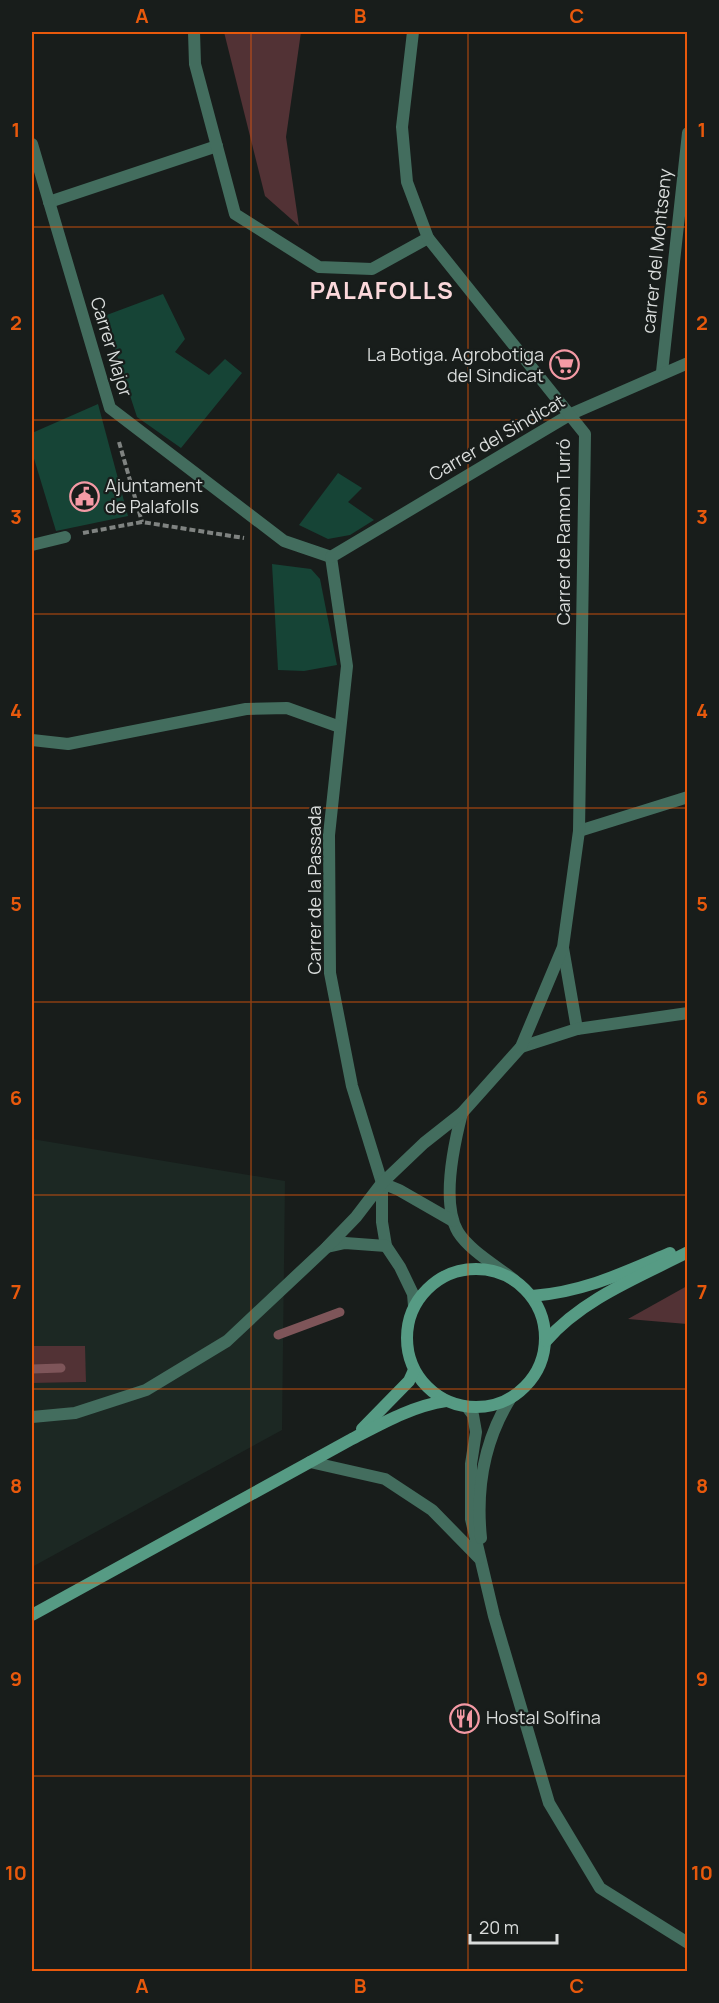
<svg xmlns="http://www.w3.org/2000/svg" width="719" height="2003" font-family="Manrope,sans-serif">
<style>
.built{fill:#1c2823}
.green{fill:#523235}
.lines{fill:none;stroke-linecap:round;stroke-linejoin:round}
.stream{stroke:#7e5559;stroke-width:9}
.building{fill:#164436}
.path{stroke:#7f8381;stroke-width:4;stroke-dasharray:6 3;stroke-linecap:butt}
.pedestrian{stroke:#436d5e;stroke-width:12}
.minor{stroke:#436d5e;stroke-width:12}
.tertiary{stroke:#436d5e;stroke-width:12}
.secondary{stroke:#569b84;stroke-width:12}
.grid{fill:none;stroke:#e8590c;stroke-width:1.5;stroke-opacity:0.55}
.labels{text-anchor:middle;stroke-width:4.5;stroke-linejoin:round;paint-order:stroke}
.street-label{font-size:18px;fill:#d9dcdb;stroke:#181d1b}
.poi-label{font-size:18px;fill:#d9dcdb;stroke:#181d1b;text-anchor:start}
.district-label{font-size:24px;font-weight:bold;letter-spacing:1.5px;fill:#fcd8db;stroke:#181d1b}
.neatline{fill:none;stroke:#e8590c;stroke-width:2}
.grid-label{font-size:20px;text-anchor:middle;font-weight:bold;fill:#e8590c}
</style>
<rect width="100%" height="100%" fill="#181d1b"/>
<!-- built -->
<polygon class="built" points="32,1139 285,1181 282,1430 32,1567 32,1383 86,1382 84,1346 32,1346"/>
<!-- green -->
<g class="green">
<polygon points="224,32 301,32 286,137 299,226 265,196"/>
<polygon points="687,1286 687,1324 628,1319"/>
<polygon points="32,1346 85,1346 86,1382 32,1383"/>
</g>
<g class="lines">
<!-- stream -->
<g class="stream">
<polyline points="278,1335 340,1312"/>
<polyline points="32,1369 61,1368"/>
</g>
</g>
<!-- building -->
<g class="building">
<polygon points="163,294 185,339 175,352 209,375 225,359 242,373 181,448 137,417 104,316"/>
<polygon points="98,404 128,516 56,531 32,452 32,433"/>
<polygon points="338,473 362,488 348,502 374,520 350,535 328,539 299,525"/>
<polygon points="272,564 311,569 320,579 337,665 304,671 278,670"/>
</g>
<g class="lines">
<!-- path -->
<g class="path">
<polyline points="119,442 142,522"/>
<polyline points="83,533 142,522 244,538"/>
</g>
<!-- pedestrian -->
<polyline class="pedestrian" points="49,202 217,146"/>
<!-- minor -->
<g class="minor">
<polyline points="194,32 195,64 235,214 319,267 372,269 428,238"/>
<polyline points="32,144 110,408 284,541 331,557"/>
<polyline points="662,372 688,133"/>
<polyline points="32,545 65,537"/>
<polyline points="331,557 347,666 329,835 330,973 352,1086 382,1183 382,1222 386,1246 400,1267 413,1294 414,1306"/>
<polyline points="331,557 571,414 688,363"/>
<polyline points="32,740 68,744 246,709 287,708 340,727"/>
<polyline points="579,831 688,797"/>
<polyline points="563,948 577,1029"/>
<polyline points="521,1047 577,1029 688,1013"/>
<path d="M462,1113C454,1144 441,1203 458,1232C470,1251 497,1266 514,1280"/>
<polyline points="382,1183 399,1190 453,1221"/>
<polyline points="327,1247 345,1243 386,1246"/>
<polyline points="32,1417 75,1413 146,1390 227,1341 327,1247 356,1217 382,1183 424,1143 462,1113 521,1047 563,947 579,831 585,434 428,238 407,182 402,127 413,32"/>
</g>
<!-- tertiary -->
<g class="tertiary">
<polyline points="467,1407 473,1415 476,1432 471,1464 471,1519 494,1616 549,1803 600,1888 688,1943"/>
<polyline points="310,1462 385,1479 432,1510 479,1558"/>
<path d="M481,1538C476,1489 484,1441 510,1399"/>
</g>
<!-- secondary -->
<g class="secondary">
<circle cx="476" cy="1338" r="69"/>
<path d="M532,1296C584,1292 623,1273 670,1253"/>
<path d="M546,1341C582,1299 639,1277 688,1252"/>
<polyline points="362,1429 409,1381 414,1370"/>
<path d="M32,1615L350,1440C381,1424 412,1406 446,1401"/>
</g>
</g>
<!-- grid -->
<path class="grid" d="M251,32V1972M468,32V1972M32,227H688M32,420H688M32,614H688M32,808H688M32,1002H688M32,1195H688M32,1389H688M32,1583H688M32,1776H688"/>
<!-- icons -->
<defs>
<symbol id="supermarket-ring" viewBox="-11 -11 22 22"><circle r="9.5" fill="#181d1b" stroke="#f49aa5" stroke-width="1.5"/><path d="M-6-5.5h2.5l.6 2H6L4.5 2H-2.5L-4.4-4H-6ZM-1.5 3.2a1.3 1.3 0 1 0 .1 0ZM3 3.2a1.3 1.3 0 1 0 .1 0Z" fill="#f49aa5"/></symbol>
<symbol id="civic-ring" viewBox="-11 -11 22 22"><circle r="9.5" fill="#181d1b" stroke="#f49aa5" stroke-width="1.5"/><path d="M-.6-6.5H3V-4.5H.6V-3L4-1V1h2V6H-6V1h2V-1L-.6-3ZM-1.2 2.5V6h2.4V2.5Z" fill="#f49aa5"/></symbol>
<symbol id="restaurant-ring" viewBox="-11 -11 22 22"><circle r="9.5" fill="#181d1b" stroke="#f49aa5" stroke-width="1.5"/><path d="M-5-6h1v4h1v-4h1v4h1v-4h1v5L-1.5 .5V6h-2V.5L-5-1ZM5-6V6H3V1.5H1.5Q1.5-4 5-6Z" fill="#f49aa5"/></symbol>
</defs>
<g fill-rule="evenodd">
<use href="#supermarket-ring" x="548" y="348" width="33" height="33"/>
<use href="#civic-ring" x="68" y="480" width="33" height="33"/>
<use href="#restaurant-ring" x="448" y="1702" width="33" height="33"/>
</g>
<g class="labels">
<!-- street labels -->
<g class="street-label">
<text transform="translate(657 251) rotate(-84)" y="6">carrer del Montseny</text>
<text transform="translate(111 347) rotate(73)" y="6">Carrer Major</text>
<text transform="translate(497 438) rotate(-30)" y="6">Carrer del Sindicat</text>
<text transform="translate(564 532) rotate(-90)" y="6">Carrer de Ramon Turró</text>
<text transform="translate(315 890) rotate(-90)" y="6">Carrer de la Passada</text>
</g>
<!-- poi labels -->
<g class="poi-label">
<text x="544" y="361" text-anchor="end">La Botiga. Agrobotiga<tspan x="544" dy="21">del Sindicat</tspan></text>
<text x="105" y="492">Ajuntament<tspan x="105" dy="21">de Palafolls</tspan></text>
<text x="486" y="1724">Hostal Solfina</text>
</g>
<!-- district labels -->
<g class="district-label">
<text x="382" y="299">PALAFOLLS</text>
</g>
</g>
<!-- border -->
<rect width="719" height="2003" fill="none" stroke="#181d1b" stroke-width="66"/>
<!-- scale -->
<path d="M470 1934v9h87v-9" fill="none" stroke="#d9dcdb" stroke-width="3"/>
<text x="479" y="1934" font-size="18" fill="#d9dcdb" stroke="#181d1b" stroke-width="4.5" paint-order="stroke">20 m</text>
<rect x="33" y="33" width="653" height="1937" class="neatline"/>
<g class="grid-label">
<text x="142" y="23">A</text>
<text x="360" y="23">B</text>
<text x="577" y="23">C</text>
<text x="16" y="137">1</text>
<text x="702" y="137">1</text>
<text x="16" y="330">2</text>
<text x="702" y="330">2</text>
<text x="16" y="524">3</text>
<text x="702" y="524">3</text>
<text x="16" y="718">4</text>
<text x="702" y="718">4</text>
<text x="16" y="911">5</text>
<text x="702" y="911">5</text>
<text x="16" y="1105">6</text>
<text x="702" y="1105">6</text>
<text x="16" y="1299">7</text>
<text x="702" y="1299">7</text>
<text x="16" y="1493">8</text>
<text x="702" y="1493">8</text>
<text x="16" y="1686">9</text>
<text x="702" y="1686">9</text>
<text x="16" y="1880">10</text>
<text x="702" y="1880">10</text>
<text x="142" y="1993">A</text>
<text x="360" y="1993">B</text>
<text x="577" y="1993">C</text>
</g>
</svg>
